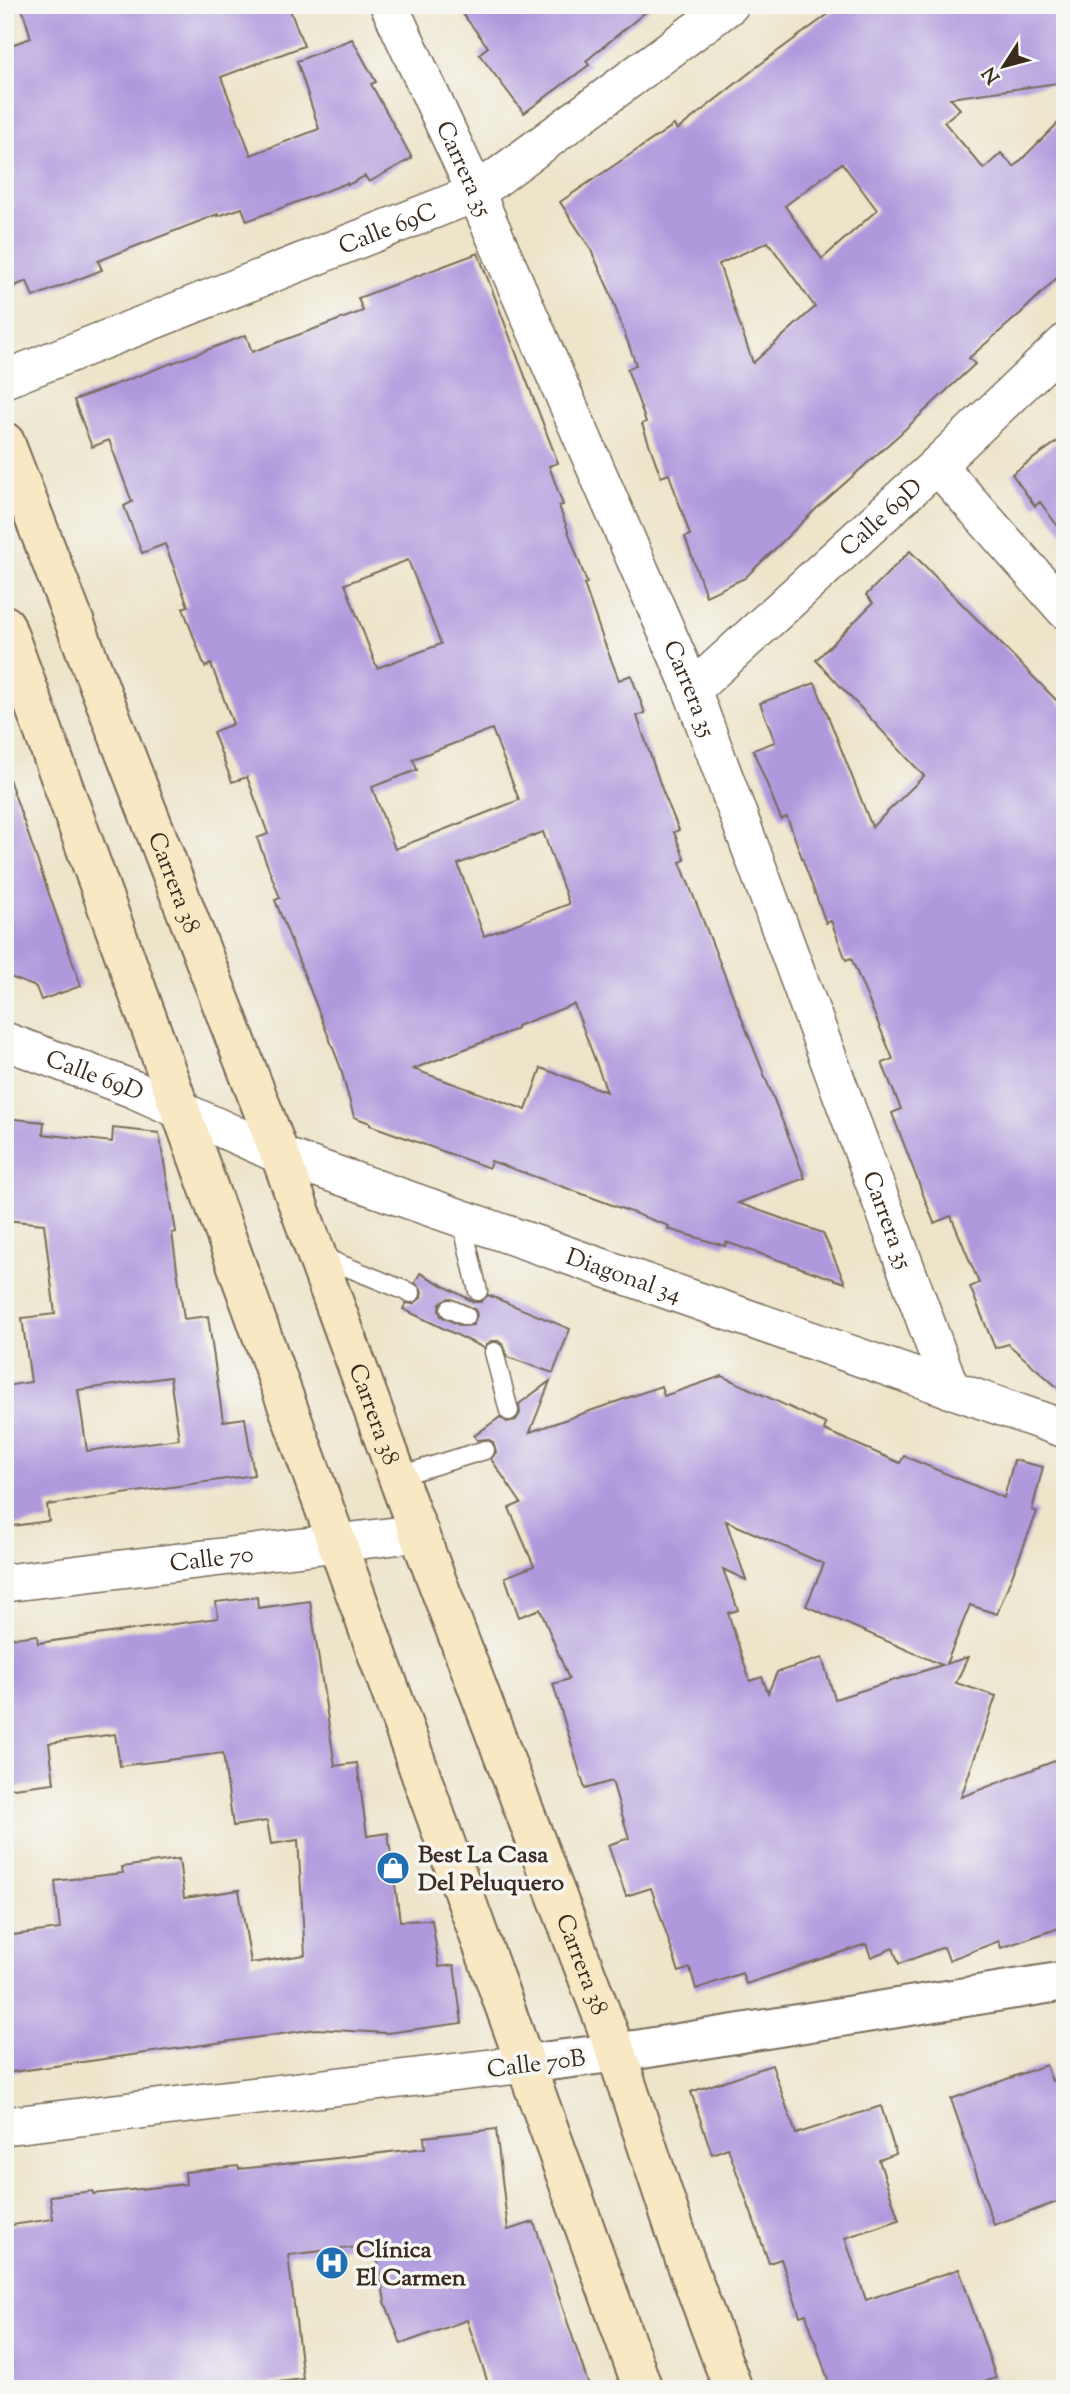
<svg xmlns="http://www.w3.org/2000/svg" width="1070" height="2394" font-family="'Sorts Mill Goudy',serif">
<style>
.building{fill:#af99dd;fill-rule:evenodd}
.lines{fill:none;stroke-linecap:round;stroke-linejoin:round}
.service-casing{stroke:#796b5a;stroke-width:21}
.minor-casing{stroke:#796b5a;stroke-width:40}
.tertiary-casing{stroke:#796b5a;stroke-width:42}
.secondary-casing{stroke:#796b5a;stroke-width:42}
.service{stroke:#fff;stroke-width:18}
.minor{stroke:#fff;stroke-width:37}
.tertiary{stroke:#fff;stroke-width:38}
.secondary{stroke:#f8e8c3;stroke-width:38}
.labels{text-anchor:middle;stroke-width:7;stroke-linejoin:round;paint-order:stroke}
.street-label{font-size:24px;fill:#3b2a1e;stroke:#f6f6f2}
.poi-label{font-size:24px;font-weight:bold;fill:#3b2a1e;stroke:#f6f6f2;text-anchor:start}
</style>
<rect width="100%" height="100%" fill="#f6f6f2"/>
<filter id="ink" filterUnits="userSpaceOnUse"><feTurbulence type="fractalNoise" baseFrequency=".0143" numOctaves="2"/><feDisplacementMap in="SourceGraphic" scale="14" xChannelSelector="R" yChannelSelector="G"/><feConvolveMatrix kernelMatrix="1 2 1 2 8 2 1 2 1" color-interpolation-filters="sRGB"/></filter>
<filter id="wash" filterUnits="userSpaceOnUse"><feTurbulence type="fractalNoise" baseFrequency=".00686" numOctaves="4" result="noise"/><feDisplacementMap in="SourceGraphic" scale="28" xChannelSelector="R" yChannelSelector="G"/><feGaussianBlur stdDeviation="1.57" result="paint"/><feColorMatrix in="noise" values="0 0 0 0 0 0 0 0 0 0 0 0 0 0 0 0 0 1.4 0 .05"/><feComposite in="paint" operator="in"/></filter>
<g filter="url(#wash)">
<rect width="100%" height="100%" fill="#ede4c9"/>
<g id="blocks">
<!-- building -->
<g class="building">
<polygon points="21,5 288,5 304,46 221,77 251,155 319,129 297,61 352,39 376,82 371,84 412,158 369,182 365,176 348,185 347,183 247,221 242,208 218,216 218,214 98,261 102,270 33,297 27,281 5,290 5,47 31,38"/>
<polygon points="456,5 654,5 586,61 589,65 524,113 479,54 488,47"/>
<path d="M841,5H1065V82L950,98L960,109L944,122L984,169L1001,153L1014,167L1065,116V270L1021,313L969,358L975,364L900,434L817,508L745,578L706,596L685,537L690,535L669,474L661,477L642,424L646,422L627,369L636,365L609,290L590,248L560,202L674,125L677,130L767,59ZM842,163L877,210L822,259L785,206ZM768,242L815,307L753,363L719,264Z"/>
<path d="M478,253L558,463L549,466L563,505L559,506L587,583L584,584L603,639L619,680L631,675L645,713L637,716L663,792L679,830L674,832L685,860L680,862L805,1178L738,1203L823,1233L845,1283L726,1242L725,1246L668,1229L669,1226L561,1186L491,1161L489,1168L370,1125V1123L354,1117L340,1066L275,900L280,898L257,838L268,834L247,777L232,782L213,732L233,724L211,664L205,667L183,608L188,606L165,544L142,553L124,506L132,502L109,440L92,447L74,400L246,335L252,352L363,311L358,298ZM408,560L441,644L377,668L345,584ZM492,729L519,800L395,849L372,787L417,770L413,759ZM543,832L569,904L484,936L458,864ZM574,1004L607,1092L541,1068L526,1110L413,1069L517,1029V1026Z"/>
<polygon points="1065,436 1065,536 1040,502 1035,506 1012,474"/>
<polygon points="910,551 1065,709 1065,1394 1008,1344 995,1348 970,1287 979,1283 951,1216 934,1223 892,1113 901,1109 882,1063 893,1059 851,958 846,960 831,921 826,923 787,817 781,819 753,750 775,742 760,703 815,683 872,827 924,776 816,660 873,603 866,595"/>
<polygon points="5,779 9,779 81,986 41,1000 36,987 5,975"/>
<path d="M5,1118L44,1122L43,1134L112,1142L113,1128L159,1133L176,1232L172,1233L184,1319L208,1316L223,1421L245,1418L254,1475L47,1505L49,1521L5,1527V1386L31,1382L22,1318L55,1314L44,1224L5,1220ZM170,1377L179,1439L87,1451L78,1390Z"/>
<path d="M420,1273L474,1302H481L488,1295L570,1329L553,1373L507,1357L503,1345L498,1341H491L484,1348L403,1309L406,1303L413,1304L421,1298L422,1291L415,1283ZM449,1298L475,1309L477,1315L473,1325L461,1326L441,1316L439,1310L440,1304Z"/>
<path d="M722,1376L826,1424L824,1430L900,1463L904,1456L1004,1498L1014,1460L1043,1467L1032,1510L1037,1512L997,1614L970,1605L946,1664L968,1657L956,1683L996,1696L961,1797L1065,1757V1926L1001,1948L999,1941L949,1960L944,1947L899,1964L893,1948L871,1957L866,1944L746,1984L742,1973L696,1989L690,1968L679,1972L651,1888L626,1896L608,1845L629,1838L612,1781L585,1789L553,1684L569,1679L540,1609L519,1617L505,1577L534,1566L509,1508L521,1503L491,1459L496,1452L493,1442L487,1439L477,1440L474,1436L500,1417L507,1422L516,1420L520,1413L519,1404L550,1381L530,1432L661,1386L664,1396ZM726,1521L824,1564L806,1606L942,1665L835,1699L822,1658L777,1672L768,1693L762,1677L750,1681L728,1613L738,1610L723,1569L746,1580Z"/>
<polygon points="257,1597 258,1608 310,1601 335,1766 357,1763 367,1836 388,1833 400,1921 432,1920 439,1967 454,1965 462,2023 387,2033 316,2029 5,2073 5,1936 60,1929 55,1881 123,1873 122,1867 179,1859 184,1898 239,1890 251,1963 305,1955 298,1840 271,1844 267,1821 233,1826 223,1753 120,1766 115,1734 49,1743 54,1783 5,1789 5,1639 37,1635 38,1643 218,1618 216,1602"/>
<polygon points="772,2065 796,2134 881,2106 896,2154 879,2160 899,2220 845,2238 866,2300 959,2269 996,2378 964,2389 831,2389 806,2314 800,2316 781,2259 769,2263 728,2148 712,2154 691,2092"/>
<polygon points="1046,2065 1052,2081 1065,2076 1065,2199 994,2225 951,2099"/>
<polygon points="496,2129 508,2230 534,2222 590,2389 490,2389 467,2320 401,2344 385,2302 375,2245 288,2255 303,2379 247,2386 248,2389 5,2389 5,2226 53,2219 50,2196 93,2191 93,2194 186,2184 185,2172 238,2166 239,2169 425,2148 424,2137"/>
</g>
</g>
</g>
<g filter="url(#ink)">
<use href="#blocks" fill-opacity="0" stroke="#796b5a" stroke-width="2"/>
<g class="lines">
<defs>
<g id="service">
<polyline points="461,1218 478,1291"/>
<polyline points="320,1256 411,1293"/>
<polyline points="450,1309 466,1316"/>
<polyline points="494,1352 509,1411"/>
<polyline points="399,1476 485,1450"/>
</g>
<g id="minor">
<path id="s1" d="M389,5L476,193L692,690L951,1390"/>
<path id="s2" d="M5,379L476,193L730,5"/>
<polyline points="937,465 1065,610"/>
<path id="s3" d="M692,690L937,465L1065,343"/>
<path id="s4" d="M5,1041L133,1089L280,1155L1065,1429"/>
<path id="s5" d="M5,1583L420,1533"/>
<polyline points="5,2126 526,2064"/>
</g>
<polyline id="tertiary" points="526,2064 642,2049 1065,1981"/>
<g id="secondary">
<path id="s6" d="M5,442L280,1155L405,1497L616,2052L684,2257L733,2389"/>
<polyline points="5,625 643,2389"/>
</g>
</defs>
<!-- service casing -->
<use href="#service" class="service-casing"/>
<!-- minor casing -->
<use href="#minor" class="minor-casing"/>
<!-- tertiary casing -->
<use href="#tertiary" class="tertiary-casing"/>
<!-- secondary casing -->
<use href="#secondary" class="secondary-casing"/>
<!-- service -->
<use href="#service" class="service"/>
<!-- minor -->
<use href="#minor" class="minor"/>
<!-- tertiary -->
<use href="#tertiary" class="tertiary"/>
<!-- secondary -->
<use href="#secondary" class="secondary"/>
</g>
</g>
<!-- icons -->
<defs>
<symbol id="shop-disc" viewBox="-11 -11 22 22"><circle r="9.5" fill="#1f6fb2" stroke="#f6f6f2"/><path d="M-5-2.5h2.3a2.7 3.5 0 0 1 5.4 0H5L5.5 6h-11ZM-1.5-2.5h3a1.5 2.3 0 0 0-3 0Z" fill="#fff"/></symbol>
<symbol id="hospital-disc" viewBox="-11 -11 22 22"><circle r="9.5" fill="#1f6fb2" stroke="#f6f6f2"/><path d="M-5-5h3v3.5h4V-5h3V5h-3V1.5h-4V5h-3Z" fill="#fff"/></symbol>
</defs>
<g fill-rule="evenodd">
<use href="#shop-disc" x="374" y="1849" width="38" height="38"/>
<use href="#hospital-disc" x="313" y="2244" width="38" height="38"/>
</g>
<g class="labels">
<!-- street labels -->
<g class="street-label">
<text dy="8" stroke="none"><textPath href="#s1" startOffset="180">Carrera 35</textPath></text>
<text dy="8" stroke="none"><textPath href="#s2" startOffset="411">Calle 69C</textPath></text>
<text dy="8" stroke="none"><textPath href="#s3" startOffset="256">Calle 69D</textPath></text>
<text dy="8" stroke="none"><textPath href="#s1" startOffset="747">Carrera 35</textPath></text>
<text dy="8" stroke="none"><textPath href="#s6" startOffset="472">Carrera 38</textPath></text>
<text dy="8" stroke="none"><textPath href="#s4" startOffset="96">Calle 69D</textPath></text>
<text dy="8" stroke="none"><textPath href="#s1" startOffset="1314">Carrera 35</textPath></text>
<text dy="8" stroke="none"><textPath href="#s4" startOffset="662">Diagonal 34</textPath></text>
<text dy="8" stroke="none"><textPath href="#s6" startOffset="1040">Carrera 38</textPath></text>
<text dy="8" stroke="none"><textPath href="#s5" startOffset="208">Calle 70</textPath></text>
<text dy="8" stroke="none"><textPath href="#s6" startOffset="1628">Carrera 38</textPath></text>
<text transform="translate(536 2063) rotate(-7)" y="8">Calle 70B</text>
</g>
<!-- poi labels -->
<g class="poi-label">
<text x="418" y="1862">Best La Casa<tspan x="418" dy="28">Del Peluquero</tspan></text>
<text x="356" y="2257">Clínica<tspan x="356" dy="28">El Carmen</tspan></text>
</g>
</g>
<!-- margin -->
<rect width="1070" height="2394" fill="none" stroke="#f6f6f2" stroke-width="28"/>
<!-- north arrow -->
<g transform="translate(1004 66) rotate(234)" stroke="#f6f6f2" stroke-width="5" paint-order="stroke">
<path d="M0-5L12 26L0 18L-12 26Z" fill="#3b2a1e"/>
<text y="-10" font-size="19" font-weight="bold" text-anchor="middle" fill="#3b2a1e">N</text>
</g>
</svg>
